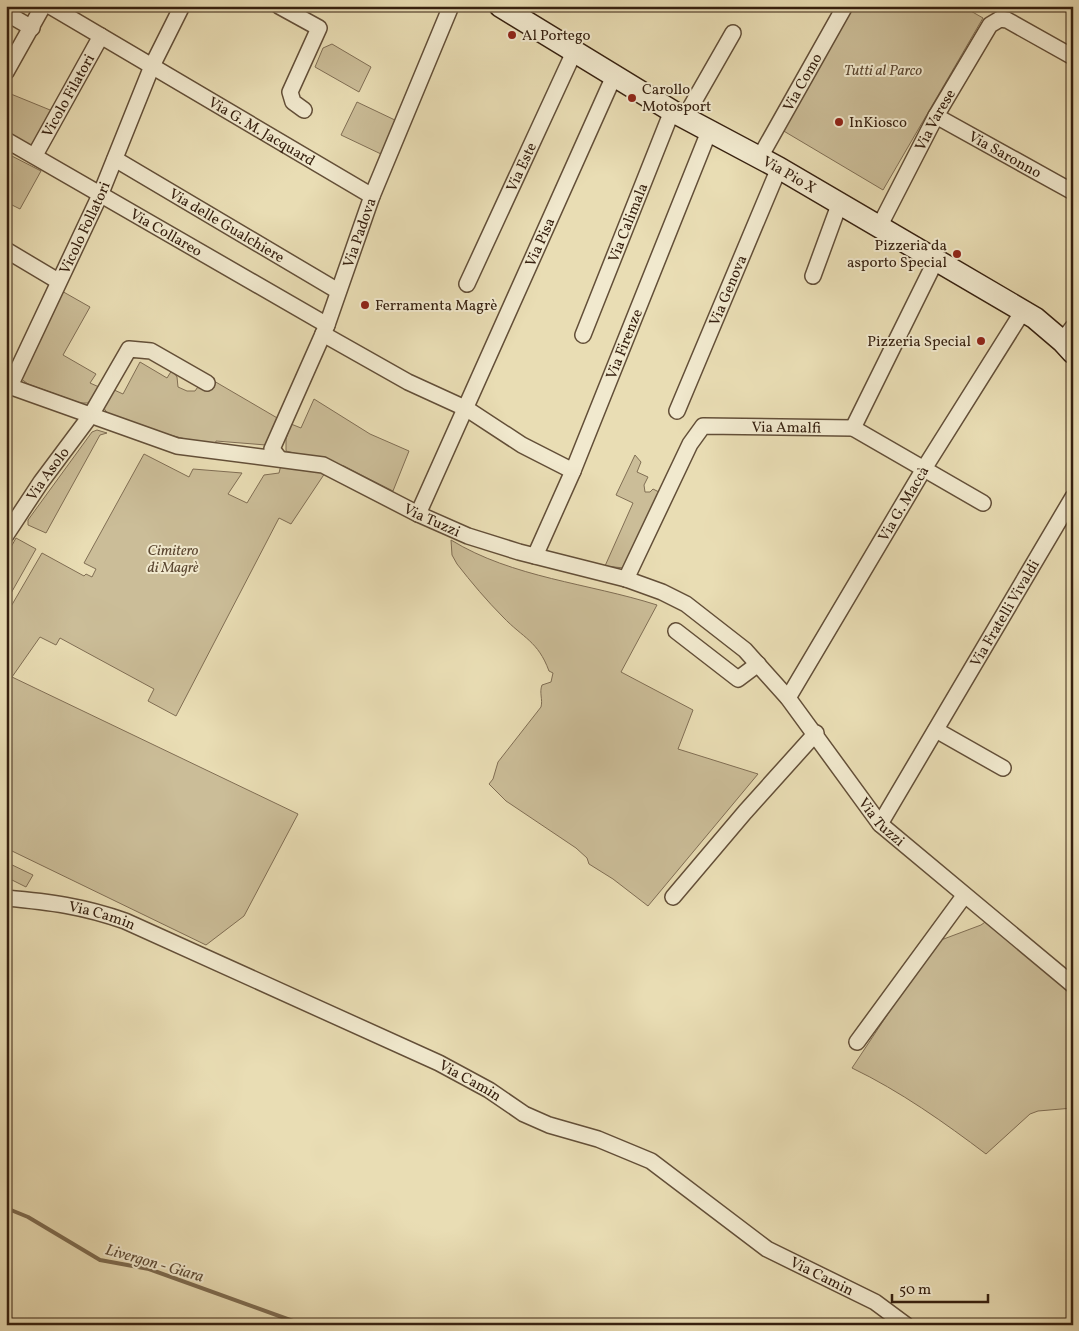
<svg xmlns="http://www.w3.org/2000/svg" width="1079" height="1331" font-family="Vollkorn,serif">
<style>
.green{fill:#cbbd98;stroke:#806e54}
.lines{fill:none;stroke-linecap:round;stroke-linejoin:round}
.stream{stroke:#7d6b50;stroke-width:4}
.street-casing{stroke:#634f38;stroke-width:18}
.secondary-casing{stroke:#36200f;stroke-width:24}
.street{stroke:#f1e9ce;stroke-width:15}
.secondary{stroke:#f1e9ce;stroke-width:21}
.poi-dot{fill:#8f2418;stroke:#f1e9ce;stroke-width:2}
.labels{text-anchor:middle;stroke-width:4;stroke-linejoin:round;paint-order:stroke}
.poi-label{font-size:15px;fill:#36200f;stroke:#f1e9ce;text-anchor:start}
.park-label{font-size:15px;font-style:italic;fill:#5b4731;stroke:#f1e9ce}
.street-label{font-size:15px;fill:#36200f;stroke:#f1e9ce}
.water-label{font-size:16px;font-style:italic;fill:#5f4c35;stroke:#f1e9ce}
</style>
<rect width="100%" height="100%" fill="#e9ddb4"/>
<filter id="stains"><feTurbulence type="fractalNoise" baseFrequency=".004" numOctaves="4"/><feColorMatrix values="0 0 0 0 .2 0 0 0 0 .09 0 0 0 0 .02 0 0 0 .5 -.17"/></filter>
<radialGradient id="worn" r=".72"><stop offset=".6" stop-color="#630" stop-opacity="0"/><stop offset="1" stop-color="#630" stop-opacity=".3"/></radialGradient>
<!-- green -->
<g class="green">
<polygon points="851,6 962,6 983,18 883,190 782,130"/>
<polygon points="332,44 371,67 359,92 315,67 323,48"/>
<polygon points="6,92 55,112 28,158 6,145"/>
<polygon points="357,102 397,121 381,154 341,135"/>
<polygon points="6,153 41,171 20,209 6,202"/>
<polygon points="60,290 90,307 63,355 96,374 90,383 99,387 88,403 80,403 28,384 20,378 24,362 31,360"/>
<path d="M140,362L167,378L172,370L177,377L178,387L187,391H195L200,384L209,389L214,381L279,419L266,445L216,441L215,445C177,439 143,427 108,414L103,407L112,389L123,394Z"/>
<polygon points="314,399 370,434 409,451 393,491 344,466 286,451 286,439 291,424 301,428"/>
<polygon points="97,430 107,433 100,435 46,533 28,525 28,520 92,432"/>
<polygon points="144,454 189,477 193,469 242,473 228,494 247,503 264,475 279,473 281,465 325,473 291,524 279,518 176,716 148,701 154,689 60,638 56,645 40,637 12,677 298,814 244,916 206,945 12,851 6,861 6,615 42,553 84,576 86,574 92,577 96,569 84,563"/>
<polygon points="635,455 641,462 637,472 648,477 644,485 645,492 650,492 653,489 661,493 624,568 605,566 633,503 616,495"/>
<polygon points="16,538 36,549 6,602 6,556"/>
<path d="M451,540C513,578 588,583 657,605L621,672L693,710L678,749L758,774L648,906L613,879L589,864L587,858L576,848L506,801L489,784L493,779L498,762L541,707C543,699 539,693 542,685L551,682L553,673L549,671C538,641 523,638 503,617C487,601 471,582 457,564L452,555Z"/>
<polygon points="6,862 33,875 26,887 12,880 6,893"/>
<path d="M988,920L1073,990V1108L1038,1111L1030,1114L986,1154C945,1123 900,1091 852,1068L927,955L941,940L981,925Z"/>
</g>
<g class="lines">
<!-- stream -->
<polyline class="stream" points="6,1208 28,1217 100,1260 149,1269 304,1325"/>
<defs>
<g id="street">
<path id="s1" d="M50,6L372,196"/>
<polyline points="279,6 319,28 290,92 293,102 304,110"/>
<polyline points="6,13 32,28"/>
<polyline points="6,72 43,6"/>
<path id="s2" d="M936,116L1073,192"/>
<polyline points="685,117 733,33"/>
<path id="s3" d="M6,140L327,325"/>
<path id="s4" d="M35,155L101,36"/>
<path id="s5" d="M760,157L845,6"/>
<path id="s6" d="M115,159L338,291"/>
<path id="s7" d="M879,227L936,116L990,25L1000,19L1007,20L1073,57"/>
<polyline points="6,250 58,281"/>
<polyline points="813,276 839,205"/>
<path id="s8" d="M467,284L575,50"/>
<polyline points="323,334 408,382 467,409 522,445 573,471"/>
<path id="s9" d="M583,335L672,111"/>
<polyline points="1062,341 1073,327"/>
<path id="s10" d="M6,385L177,446L323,465L418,514L468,536L519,552L626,579L662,592L686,604L745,650L788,698L880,824L1073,985"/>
<path id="s11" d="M10,386L101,193L152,66L182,6"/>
<path id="s12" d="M677,411L779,168"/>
<polyline points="853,428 983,503"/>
<path id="s13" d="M279,458L272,449L327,325L372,196L451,6"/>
<path id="s14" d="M418,514L614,76"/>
<path id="s15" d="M6,535L41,482L91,415L129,349L151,351L207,383"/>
<path id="s16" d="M535,556L573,471L710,129"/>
<path id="s17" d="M626,579L690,444L703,426L853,428L936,260"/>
<polyline points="676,631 738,679 758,664"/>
<path id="s18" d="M788,698L925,467L1023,311"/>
<polyline points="936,730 1003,768"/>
<path id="s19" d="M880,824L1073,497"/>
<polyline points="673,897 745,812 816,733"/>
<path id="s20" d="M6,898C50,902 82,906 125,921L439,1063L489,1090L524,1114L549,1125L598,1139L651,1161L767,1249L875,1302L906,1325"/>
<polyline points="857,1042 964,896"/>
</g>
<g id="secondary">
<path id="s21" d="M500,6L672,111L779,168L1035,318L1062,341L1073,353"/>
</g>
</defs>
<!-- street casing -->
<use href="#street" class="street-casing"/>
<!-- secondary casing -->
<use href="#secondary" class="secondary-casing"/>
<!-- street -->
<use href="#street" class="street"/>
<!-- secondary -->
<use href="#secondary" class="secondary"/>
</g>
<!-- markers -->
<g class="poi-dot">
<circle cx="512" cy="35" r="5"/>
<circle cx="632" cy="98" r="5"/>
<circle cx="839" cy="122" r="5"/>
<circle cx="957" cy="254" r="5"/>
<circle cx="365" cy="305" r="5"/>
<circle cx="981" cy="341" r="5"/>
</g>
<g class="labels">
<!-- poi labels -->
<g class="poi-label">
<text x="522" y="40">Al Portego</text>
<text x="642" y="94">Carollo<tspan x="642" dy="17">Motosport</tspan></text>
<text x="849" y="127">InKiosco</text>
<text x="947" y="250" text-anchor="end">Pizzeria da<tspan x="947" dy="17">asporto Special</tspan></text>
<text x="375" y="310">Ferramenta Magrè</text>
<text x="971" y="346" text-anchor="end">Pizzeria Special</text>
</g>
<!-- park labels -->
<g class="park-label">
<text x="883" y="75">Tutti al Parco</text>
<text x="173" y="555">Cimitero<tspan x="173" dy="17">di Magrè</tspan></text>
</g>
<!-- street labels -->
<g class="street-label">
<text dy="5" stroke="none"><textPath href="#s5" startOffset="86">Via Como</textPath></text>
<text dy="5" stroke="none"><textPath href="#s4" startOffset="68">Vicolo Filatori</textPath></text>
<text dy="5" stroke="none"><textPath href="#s7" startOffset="121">Via Varese</textPath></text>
<text dy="5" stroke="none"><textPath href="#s1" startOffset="246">Via G. M. Jacquard</textPath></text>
<text dy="5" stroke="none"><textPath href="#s2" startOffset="79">Via Saronno</textPath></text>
<text dy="5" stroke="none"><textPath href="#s8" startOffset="129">Via Este</textPath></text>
<text dy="5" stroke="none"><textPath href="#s21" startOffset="335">Via Pio X</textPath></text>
<text dy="5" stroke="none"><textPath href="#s9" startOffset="121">Via Calimala</textPath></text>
<text dy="5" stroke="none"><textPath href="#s6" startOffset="130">Via delle Gualchiere</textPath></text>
<text dy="5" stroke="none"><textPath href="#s11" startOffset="175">Vicolo Follatori</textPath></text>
<text dy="5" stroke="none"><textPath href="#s3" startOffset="185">Via Collareo</textPath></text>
<text dy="5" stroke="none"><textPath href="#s13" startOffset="245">Via Padova</textPath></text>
<text dy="5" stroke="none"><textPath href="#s14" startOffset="298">Via Pisa</textPath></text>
<text dy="5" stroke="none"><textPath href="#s12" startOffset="131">Via Genova</textPath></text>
<text dy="5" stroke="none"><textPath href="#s16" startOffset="230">Via Firenze</textPath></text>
<text dy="5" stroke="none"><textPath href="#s17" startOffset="255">Via Amalfi</textPath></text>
<text dy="5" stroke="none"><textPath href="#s15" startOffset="74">Via Asolo</textPath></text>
<text dy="5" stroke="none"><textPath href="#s18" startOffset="226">Via G. Maccà</textPath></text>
<text dy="5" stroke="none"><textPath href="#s10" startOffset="451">Via Tuzzi</textPath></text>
<text dy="5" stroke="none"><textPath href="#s19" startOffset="245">Via Fratelli Vivaldi</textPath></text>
<text dy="5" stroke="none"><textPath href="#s10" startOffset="1014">Via Tuzzi</textPath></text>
<text dy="5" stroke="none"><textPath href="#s20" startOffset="98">Via Camin</textPath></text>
<text dy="5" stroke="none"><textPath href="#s20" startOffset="502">Via Camin</textPath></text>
<text dy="5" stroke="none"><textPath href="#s20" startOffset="908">Via Camin</textPath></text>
</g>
<!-- water labels -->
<g class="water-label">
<text transform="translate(155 1262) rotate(16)" y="6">Livergon - Giara</text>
</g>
</g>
<!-- margin -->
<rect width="1079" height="1331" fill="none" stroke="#e9ddb4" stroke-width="25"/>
<rect x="8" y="8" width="1064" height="1316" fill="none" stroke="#36200f" stroke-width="2.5"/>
<rect x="12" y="12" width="1054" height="1306" fill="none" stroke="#36200f"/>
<!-- scale -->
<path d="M892 1294v8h96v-8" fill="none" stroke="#36200f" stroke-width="2.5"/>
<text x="899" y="1294" font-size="15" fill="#36200f" stroke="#f1e9ce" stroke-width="4" paint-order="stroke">50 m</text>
<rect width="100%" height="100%" filter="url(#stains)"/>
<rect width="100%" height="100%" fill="url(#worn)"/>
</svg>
